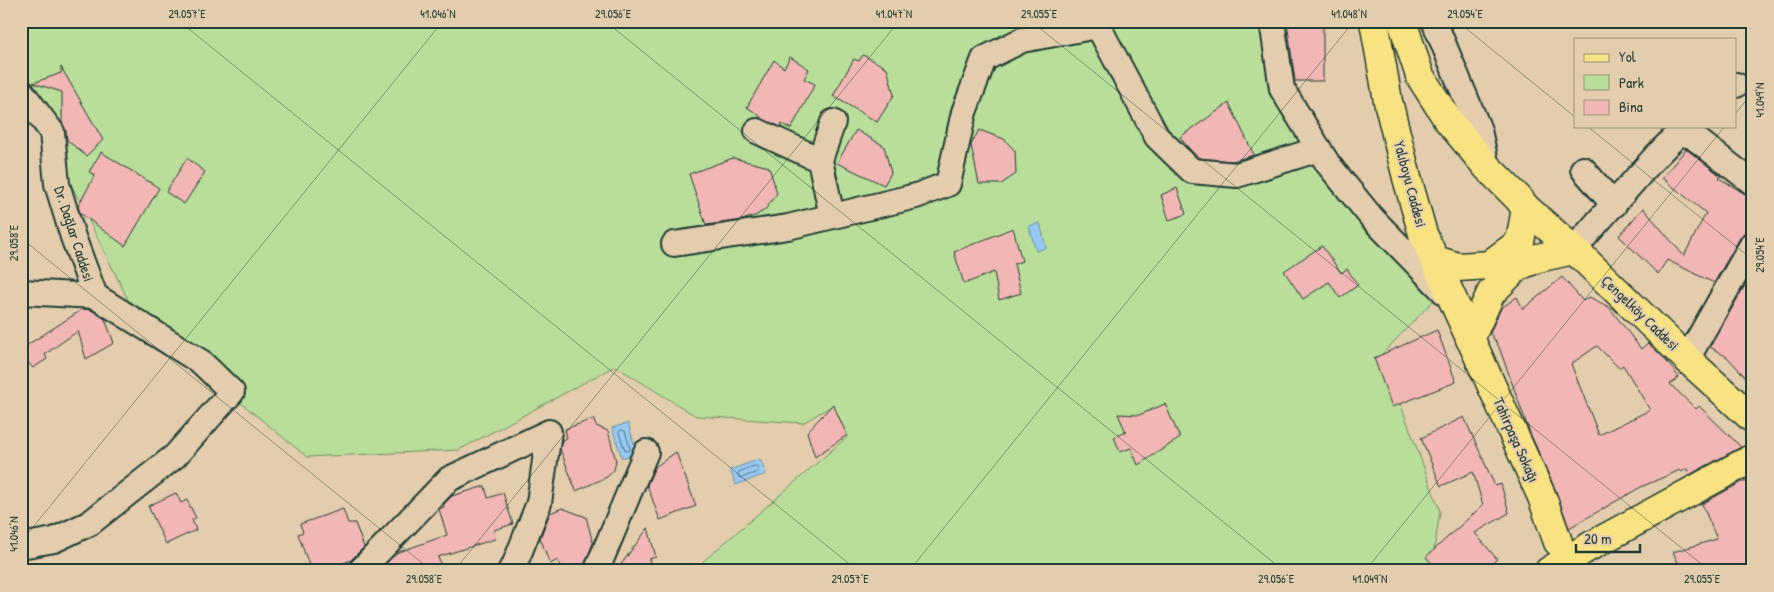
<svg xmlns="http://www.w3.org/2000/svg" width="1774" height="592" font-family="'Patrick Hand',sans-serif">
<style>
.green{fill:#b8de99;stroke:#6c8e66}
.water{fill:#98c9f4;stroke:#6891a7}
.lines{fill:none;stroke-linecap:round;stroke-linejoin:round}
.shore{stroke:#4f7581;stroke-width:1}
.building{fill:#f2b6b5;stroke:#1f3d34;fill-rule:evenodd}
.minor-casing{stroke:#1f3d34;stroke-width:28}
.major-casing{stroke:#1f3d34;stroke-width:31}
.minor{stroke:#e4cdad;stroke-width:24}
.major{stroke:#f8e281;stroke-width:28}
.ticks{fill:none;stroke:#1f3d34;stroke-width:1;stroke-opacity:0.45}
.labels{text-anchor:middle;stroke-width:4;stroke-linejoin:round;paint-order:stroke}
.street-label{font-size:15px;fill:#1f3d34;stroke:#e4cdad}
.neatline{fill:none;stroke:#1f3d34;stroke-width:2}
.ticks-label{font-size:12px;text-anchor:middle;fill:#1f3d34}
</style>
<rect width="100%" height="100%" fill="#e4cdad"/>
<filter id="ink" filterUnits="userSpaceOnUse"><feTurbulence type="fractalNoise" baseFrequency=".02" numOctaves="2"/><feDisplacementMap in="SourceGraphic" scale="10" xChannelSelector="R" yChannelSelector="G"/><feConvolveMatrix kernelMatrix="1 2 1 2 8 2 1 2 1" color-interpolation-filters="sRGB"/></filter>
<g filter="url(#ink)">
<!-- green -->
<polygon class="green" points="21,21 1277,21 1280,103 1438,296 1382,354 1440,511 1431,571 692,571 847,437 833,405 803,423 696,416 615,366 459,450 307,457 137,318 21,83"/>
<!-- water -->
<g class="water">
<polygon points="1040,223 1046,248 1036,251 1029,226"/>
<polygon points="628,423 637,453 622,458 612,428"/>
<polygon points="760,459 766,474 736,485 730,470"/>
</g>
<g class="lines">
<!-- shore -->
<g class="shore">
<polygon points="621,430 625,431 630,448 629,451 625,450 619,433"/>
<polygon points="755,466 758,468 758,472 741,478 738,477 739,472"/>
</g>
</g>
<!-- building -->
<g class="building">
<polygon points="1287,21 1323,21 1323,81 1295,81"/>
<polygon points="863,55 887,68 894,95 877,122 833,96 854,59 859,61"/>
<polygon points="790,57 809,69 804,79 815,84 791,129 782,124 781,127 760,118 760,116 747,107 774,60 784,68"/>
<polygon points="61,67 103,140 86,156 67,140 66,131 62,123 62,92 33,83 61,73"/>
<polygon points="1229,103 1254,155 1232,161 1198,158 1187,146 1180,137"/>
<polygon points="856,130 884,146 891,173 884,185 837,163"/>
<polygon points="979,130 1004,139 1015,151 1016,174 1001,184 979,184 971,145"/>
<polygon points="1686,149 1721,176 1719,178 1753,199 1753,229 1746,231 1741,236 1714,283 1667,260 1658,274 1619,236 1643,208 1684,256 1706,213 1662,178"/>
<polygon points="101,152 159,188 125,246 80,213 78,206 95,175 89,172"/>
<polygon points="187,158 205,172 184,204 166,192"/>
<polygon points="733,158 769,167 777,193 765,210 755,216 742,220 706,225 689,174"/>
<polygon points="1177,188 1186,214 1169,220 1161,195"/>
<polygon points="1013,228 1022,261 1014,264 1021,293 999,300 994,272 964,284 954,252"/>
<polygon points="1322,246 1341,273 1347,269 1358,285 1340,298 1329,282 1303,299 1284,271"/>
<polygon points="1753,271 1753,385 1727,357 1710,347"/>
<path d="M1562,277L1583,301L1589,297L1609,307L1641,349L1648,343L1663,357L1679,377L1670,384L1696,409L1699,406L1741,447L1689,475L1687,469L1681,472L1680,470L1641,487L1569,528L1556,491L1530,433L1499,347L1490,333L1501,308L1517,297L1523,309ZM1597,346L1619,368L1623,365L1650,410L1599,435L1571,364Z"/>
<polygon points="83,309 91,310 105,319 114,343 86,359 78,331 45,354 47,359 33,368 21,354 21,349"/>
<polygon points="1437,330 1456,382 1392,407 1374,358"/>
<polygon points="833,404 847,435 815,457 807,432"/>
<polygon points="1165,404 1180,438 1138,465 1131,448 1120,452 1114,437 1126,432 1118,414 1139,415"/>
<polygon points="1464,417 1495,486 1501,484 1509,513 1475,533 1497,559 1484,571 1439,571 1426,557 1483,505 1473,472 1441,486 1421,438"/>
<polygon points="593,419 596,426 608,431 616,461 614,470 607,477 576,491 560,449 562,440 567,438 565,429"/>
<polygon points="676,452 696,506 660,520 647,485 655,467"/>
<polygon points="1742,482 1753,482 1753,571 1682,571 1673,552 1717,539 1702,504"/>
<polygon points="485,486 488,498 503,493 513,524 494,530 495,539 438,557 443,571 379,571 396,553 447,535 439,509 444,507 444,504 452,496"/>
<polygon points="176,493 181,503 187,500 196,518 192,520 196,530 166,544 148,506"/>
<polygon points="562,508 586,517 593,543 585,563 567,571 562,571 558,560 550,564 540,538 550,513"/>
<polygon points="343,509 348,523 355,523 364,547 351,560 322,571 311,571 298,534 303,532 300,524"/>
<polygon points="648,528 656,557 649,559 652,571 616,571"/>
</g>
<g class="lines">
<defs>
<g id="minor">
<polyline points="1272,21 1282,89 1328,164 1372,218 1447,295"/>
<polyline points="1434,21 1479,130 1487,167"/>
<polyline points="1735,85 1736,85"/>
<polyline points="21,91 52,132 57,184 73,237 95,296"/>
<polyline points="757,131 820,160"/>
<polyline points="1583,169 1614,205"/>
<polyline points="832,216 820,160 833,122"/>
<polyline points="674,244 788,227 916,196 948,184 964,112 984,59 1022,40 1098,26 1157,137 1192,171 1237,175 1319,149"/>
<polyline points="1573,250 1656,156 1679,133 1692,136 1753,183"/>
<polyline points="21,292 95,296 201,362 232,392 175,456 90,523 54,540 21,546"/>
<polyline points="1687,359 1753,243"/>
<polyline points="360,571 449,479 549,432 539,503 514,566 510,571"/>
<polyline points="598,571 598,567 646,452"/>
</g>
<g id="major">
<polyline points="1374,21 1388,101 1407,178 1423,234 1542,497 1558,542"/>
<polyline points="1402,21 1420,76 1448,120 1487,167 1518,198 1526,208 1585,260 1687,359 1753,419"/>
<polyline points="1436,260 1458,267 1489,265 1520,242 1526,208"/>
<polyline points="1470,339 1491,293 1517,267 1538,258 1573,250"/>
<polyline points="1549,571 1587,548 1753,458"/>
</g>
</defs>
<!-- minor casing -->
<use href="#minor" class="minor-casing"/>
<!-- major casing -->
<use href="#major" class="major-casing"/>
<!-- minor -->
<use href="#minor" class="minor"/>
<!-- major -->
<use href="#major" class="major"/>
</g>
</g>
<!-- ticks -->
<path class="ticks" d="M179,21L858,571M605,21L1284,571M1031,21L1710,571M1457,21L1575,117M1735,114L1753,92M1587,126L1753,260M21,238L432,571M21,542L443,21M454,571L899,21M909,571L1354,21M1365,571L1725,126"/>
<g class="labels">
<!-- street labels -->
<g class="street-label">
<text transform="translate(1410 184) rotate(75)" y="5">Yalıboyu Caddesi</text>
<text transform="translate(74 234) rotate(72)" y="5">Dr. Dağlar Caddesi</text>
<text transform="translate(1640 313) rotate(44)" y="5">Çengelköy Caddesi</text>
<text transform="translate(1516 440) rotate(66)" y="5">Tahirpaşa Sokağı</text>
</g>
</g>
<!-- margin -->
<rect width="1774" height="592" fill="none" stroke="#e4cdad" stroke-width="55"/>
<!-- legend -->
<rect x="1574" y="38" width="162" height="90" fill="#e4cdad" stroke="#95937d"/>
<rect x="1584" y="54" width="25" height="8" fill="#f8e281" stroke="#95937d"/>
<text x="1619" y="62" font-size="15" fill="#1f3d34">Yol</text>
<rect x="1584" y="75" width="25" height="15" fill="#b8de99" stroke="#95937d"/>
<text x="1619" y="88" font-size="15" fill="#1f3d34">Park</text>
<rect x="1584" y="100" width="25" height="15" fill="#f2b6b5" stroke="#95937d"/>
<text x="1619" y="112" font-size="15" fill="#1f3d34">Bina</text>
<!-- scale -->
<path d="M1576 544v8h64v-8" fill="none" stroke="#1f3d34" stroke-width="2.5"/>
<text x="1584" y="544" font-size="15" fill="#1f3d34" stroke="#e4cdad" stroke-width="4" paint-order="stroke">20 m</text>
<rect x="28" y="28" width="1718" height="536" class="neatline"/>
<g class="ticks-label">
<text x="187" y="18">29.057°E</text>
<text x="438" y="18">41.046°N</text>
<text x="613" y="18">29.056°E</text>
<text x="894" y="18">41.047°N</text>
<text x="1039" y="18">29.055°E</text>
<text x="1349" y="18">41.048°N</text>
<text x="1465" y="18">29.054°E</text>
<text transform="translate(1760 100) rotate(-90)" y="4">41.049°N</text>
<text transform="translate(14 243) rotate(-90)" y="4">29.058°E</text>
<text transform="translate(1760 255) rotate(-90)" y="4">29.054°E</text>
<text transform="translate(14 534) rotate(-90)" y="4">41.046°N</text>
<text x="424" y="583">29.058°E</text>
<text x="850" y="583">29.057°E</text>
<text x="1276" y="583">29.056°E</text>
<text x="1370" y="583">41.049°N</text>
<text x="1702" y="583">29.055°E</text>
</g>
</svg>
